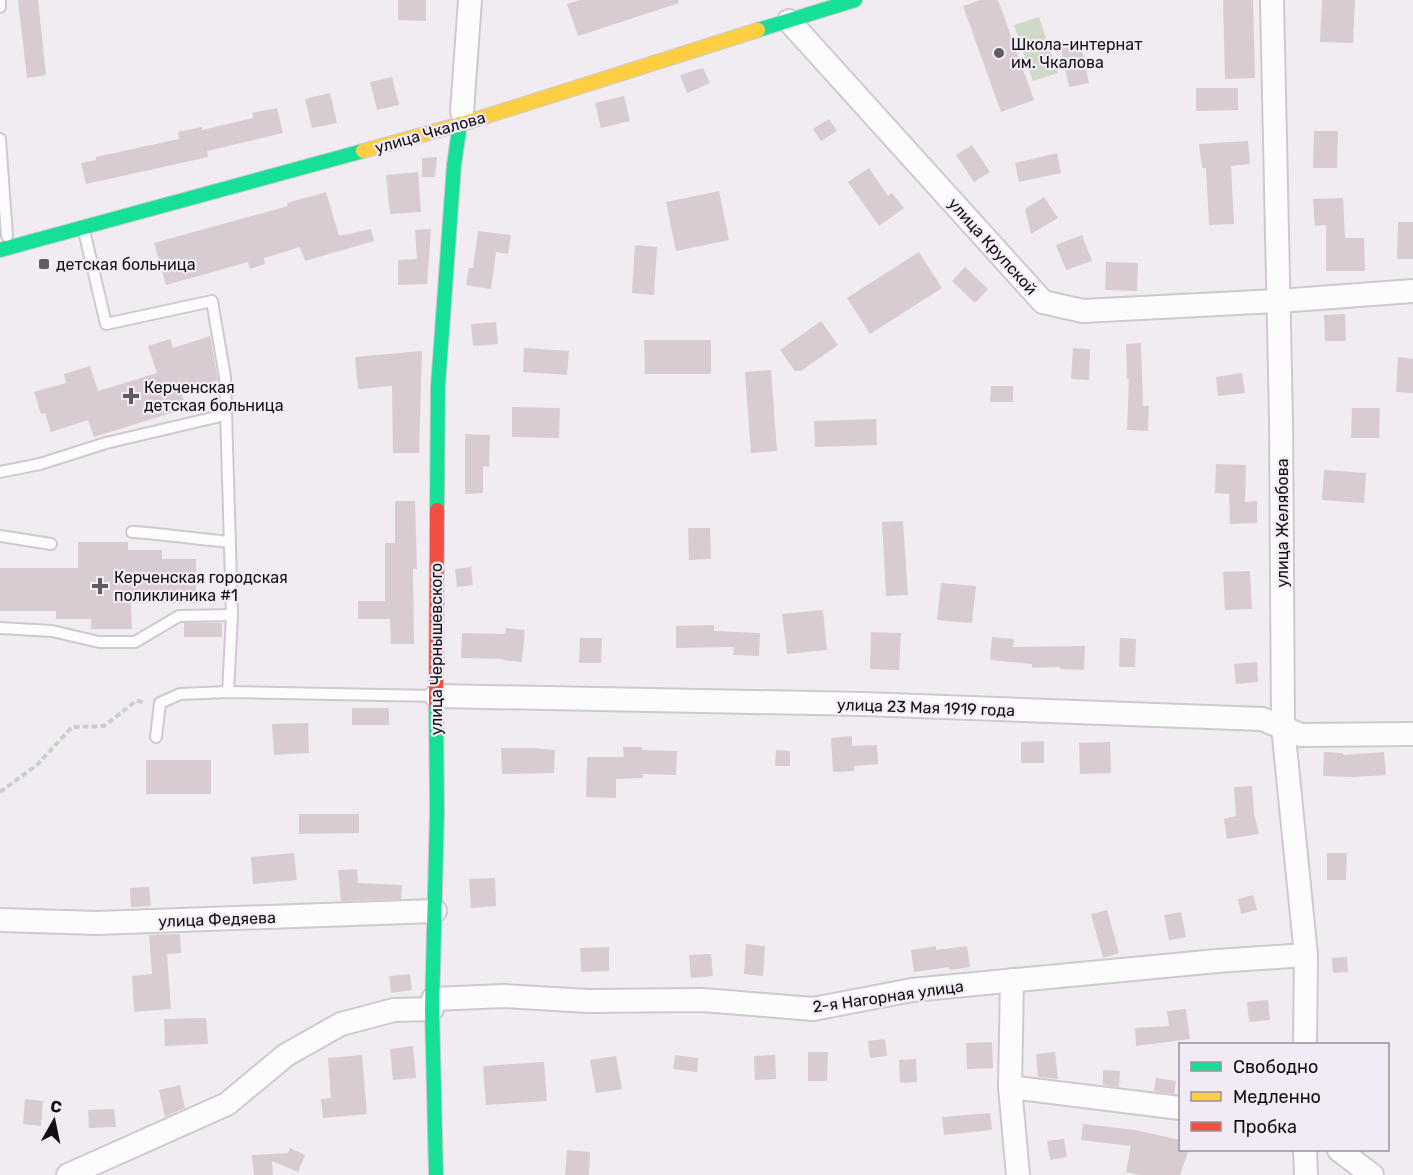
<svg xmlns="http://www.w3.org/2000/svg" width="1413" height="1175" font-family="Rubik,sans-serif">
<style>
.green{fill:#cfd9c7}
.building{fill:#d8ccd2}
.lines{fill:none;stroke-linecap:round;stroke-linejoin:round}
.lane-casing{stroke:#cdc9ce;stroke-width:14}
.street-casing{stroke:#cdc9ce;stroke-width:26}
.fast-casing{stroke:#cdc9ce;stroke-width:16}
.slow-casing{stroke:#cdc9ce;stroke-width:16}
.jam-casing{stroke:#cdc9ce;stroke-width:16}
.path{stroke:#cdcdce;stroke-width:4;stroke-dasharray:6 3;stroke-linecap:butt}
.lane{stroke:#fdfcfd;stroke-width:10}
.street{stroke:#fdfcfd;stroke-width:22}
.fast{stroke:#16e098;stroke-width:14}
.slow{stroke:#ffcf43;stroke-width:14}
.jam{stroke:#f24e42;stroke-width:14}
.poi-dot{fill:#605d61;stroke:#f2eaf4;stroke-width:2}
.labels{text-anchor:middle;stroke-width:4.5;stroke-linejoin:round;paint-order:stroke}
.poi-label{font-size:16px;fill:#121013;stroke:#f2eaf4;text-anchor:start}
.street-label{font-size:16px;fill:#121013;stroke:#f2eaf4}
</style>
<rect width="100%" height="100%" fill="#f1ecf2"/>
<!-- green -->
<polygon class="green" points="1039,17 1058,73 1033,81 1014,25"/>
<!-- building -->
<g class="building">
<polygon points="18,0 38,0 46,75 27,78"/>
<polygon points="398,0 426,0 426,21 398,20"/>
<polygon points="580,0 678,0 679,3 578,36 567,4"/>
<polygon points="980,0 998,0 1034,100 1001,112 963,6"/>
<polygon points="1223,0 1253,0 1255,78 1225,79"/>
<polygon points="1322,0 1355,0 1353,43 1320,42"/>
<polygon points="1081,44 1089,83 1069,87 1061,49"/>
<polygon points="703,68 710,83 687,93 680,75"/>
<polygon points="392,77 399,105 377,110 370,82"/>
<polygon points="1196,88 1238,88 1238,110 1196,111"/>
<polygon points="330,93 337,123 312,128 305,99"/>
<polygon points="624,96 630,121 601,128 595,103"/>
<polygon points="277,108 283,133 207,151 208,157 86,184 81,163 96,160 96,157 179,139 178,132 202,127 202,130 253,118 252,113"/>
<polygon points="829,119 837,131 821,141 813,129"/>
<polygon points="1314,131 1338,131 1337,168 1313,168"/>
<polygon points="1248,141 1250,164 1231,166 1234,224 1209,225 1206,168 1202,168 1199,144"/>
<polygon points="972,145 990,172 974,182 956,155"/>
<polygon points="1057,153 1061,173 1019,182 1015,163"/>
<polygon points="437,157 435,177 422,177 422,158"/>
<polygon points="869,168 888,196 892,193 904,208 879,226 848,182"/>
<polygon points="418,172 421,212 390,214 386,175"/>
<polygon points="719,191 729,240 676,251 666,202"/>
<polygon points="326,192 339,236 371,229 374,241 305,261 300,247 264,258 265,264 250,269 248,262 166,285 154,243 288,206 287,203"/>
<polygon points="1044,197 1058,218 1031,234 1025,209"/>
<polygon points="1343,198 1345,238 1364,238 1365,271 1326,271 1326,225 1315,226 1313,199"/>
<polygon points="1398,222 1413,222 1413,259 1397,259"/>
<polygon points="431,229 427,284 398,285 398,260 417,259 415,230"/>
<polygon points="478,231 511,235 508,254 496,252 491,289 466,285 469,268 473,268"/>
<polygon points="1082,235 1092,261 1066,270 1056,245"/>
<polygon points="635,245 657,247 654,295 632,293"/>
<polygon points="919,252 942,288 870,334 847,298"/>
<polygon points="1106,262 1138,263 1137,291 1105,290"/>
<polygon points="965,267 988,289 975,303 952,281"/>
<polygon points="1345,314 1346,341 1325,341 1324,315"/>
<polygon points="821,321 838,345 801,371 795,371 780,350"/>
<polygon points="496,322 498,344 473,346 471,324"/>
<polygon points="210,336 218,380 181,392 187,408 94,437 88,420 51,432 45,413 41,414 34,392 66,383 64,374 90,366 98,391 157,373 148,346 170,339 173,348"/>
<polygon points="644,340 711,340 711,374 645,374"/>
<polygon points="1141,343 1143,406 1149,406 1148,431 1127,430 1129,379 1127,379 1126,344"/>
<polygon points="524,348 569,351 567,375 523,372"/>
<polygon points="1073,348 1090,349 1089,380 1071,379"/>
<polygon points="422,351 419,453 393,453 392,386 358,389 355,357"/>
<polygon points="1398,357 1413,359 1413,393 1396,392"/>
<polygon points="771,370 777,451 751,453 745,372"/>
<polygon points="1242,373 1245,393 1218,396 1216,377"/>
<polygon points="991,386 1013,386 1013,402 990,402"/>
<polygon points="512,407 560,408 559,438 512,437"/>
<polygon points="1352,408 1380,408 1379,438 1351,438"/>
<polygon points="876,419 877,445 815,447 814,421"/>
<polygon points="465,434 490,435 489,467 483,466 483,493 465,494"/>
<polygon points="1216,464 1246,465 1245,502 1257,501 1257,523 1230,524 1229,494 1215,493"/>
<polygon points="1324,470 1366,473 1364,503 1322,500"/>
<polygon points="395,501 415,501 417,569 413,569 414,644 391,644 390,619 358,619 358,601 385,601 385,543 395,543"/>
<polygon points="903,521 908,595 886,596 882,522"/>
<polygon points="688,528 710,528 711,559 689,560"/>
<polygon points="78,542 128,542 128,550 162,550 162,559 196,559 196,603 131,603 132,629 91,629 91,619 56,619 56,611 0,611 0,568 78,568"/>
<polygon points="471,567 473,585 457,587 455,569"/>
<polygon points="1250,571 1252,609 1225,610 1223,572"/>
<polygon points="941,583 976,586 972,623 937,620"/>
<polygon points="823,610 827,650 787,654 782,614"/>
<rect x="184" y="623" width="38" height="14"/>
<polygon points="714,625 714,631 760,633 759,656 733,655 734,647 676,648 676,626"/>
<polygon points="506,628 525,630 522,662 502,660 503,659 461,658 462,633 505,634"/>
<polygon points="871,632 901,633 899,670 870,669"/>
<polygon points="992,637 1014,639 1013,647 1085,646 1084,670 1060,669 1060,667 1032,668 1032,664 990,660"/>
<polygon points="580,638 602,638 601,663 579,663"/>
<polygon points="1120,638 1136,639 1135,667 1119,667"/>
<polygon points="1257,662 1258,682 1236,684 1234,664"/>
<rect x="352" y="708" width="37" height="17"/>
<polygon points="308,723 309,753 274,755 272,724"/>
<polygon points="852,736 852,746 877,745 878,764 854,766 854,771 833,772 831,738"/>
<polygon points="1044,741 1044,763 1021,763 1021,742"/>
<polygon points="1110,742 1111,773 1080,774 1079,743"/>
<polygon points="623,747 642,747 642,750 677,751 676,775 643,774 643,778 616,779 616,798 586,797 587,757 624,757"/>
<polygon points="501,748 533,748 555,750 554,773 502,774"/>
<polygon points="776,750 790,751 790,766 775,766"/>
<polygon points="1324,752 1343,753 1343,755 1384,752 1386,775 1353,777 1323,776"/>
<rect x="146" y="760" width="65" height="34"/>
<polygon points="1252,786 1254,813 1259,834 1227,839 1224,819 1236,816 1234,787"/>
<polygon points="299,814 359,814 359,833 299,834"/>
<polygon points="294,853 297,880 253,884 251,857"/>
<polygon points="1327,853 1347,853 1346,880 1327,880"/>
<polygon points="357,869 358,883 402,885 401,899 341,901 338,870"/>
<polygon points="495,878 496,906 471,908 469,879"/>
<polygon points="149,887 151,906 131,907 130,888"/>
<polygon points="1253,895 1257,910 1241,914 1238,899"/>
<polygon points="1107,910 1119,953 1103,958 1091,914"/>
<polygon points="1181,912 1186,937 1169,940 1164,915"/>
<polygon points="180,934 181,953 167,954 171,1009 134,1012 132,976 152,974 149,935"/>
<polygon points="746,944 765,946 763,976 744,974"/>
<polygon points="936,946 936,950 967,946 970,967 950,970 949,967 914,972 911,950"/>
<polygon points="609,947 609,971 581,972 580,948"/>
<polygon points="711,954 713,976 691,978 689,955"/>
<polygon points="1347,957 1348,972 1333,973 1332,958"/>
<polygon points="410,974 412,990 391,993 389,976"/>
<polygon points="1268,1000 1270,1020 1249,1022 1247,1002"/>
<polygon points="1186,1009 1190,1039 1136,1046 1135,1028 1169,1026 1167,1011"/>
<polygon points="206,1018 208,1044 165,1046 164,1019"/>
<polygon points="885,1039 887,1056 870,1058 868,1041"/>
<polygon points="992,1042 993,1068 967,1069 966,1043"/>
<polygon points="413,1046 416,1078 393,1080 390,1049"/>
<polygon points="808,1052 828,1052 827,1081 808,1081"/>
<polygon points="1055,1052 1058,1079 1038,1077 1036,1054"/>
<polygon points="362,1055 367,1114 323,1118 321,1099 331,1098 328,1058"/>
<polygon points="675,1055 698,1058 697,1072 673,1069"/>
<polygon points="775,1055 776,1079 755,1080 754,1056"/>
<polygon points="616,1056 622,1089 596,1093 590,1060"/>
<polygon points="916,1059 917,1082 900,1083 899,1060"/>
<polygon points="544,1062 547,1101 486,1105 483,1066"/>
<polygon points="1103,1070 1120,1071 1119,1087 1103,1085"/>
<polygon points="1156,1078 1176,1081 1174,1094 1154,1091"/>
<polygon points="180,1085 185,1108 165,1117 159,1090"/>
<polygon points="25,1099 43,1101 41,1126 23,1124"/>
<polygon points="114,1109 116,1127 89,1128 88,1110"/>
<polygon points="990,1113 992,1130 944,1135 942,1117"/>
<polygon points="1083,1124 1135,1130 1180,1140 1180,1149 1189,1149 1180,1175 1140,1175 1126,1172 1131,1146 1081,1140"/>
<polygon points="1064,1139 1067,1157 1050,1160 1047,1141"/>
<polygon points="290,1148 305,1155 298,1172 272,1161 273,1175 254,1175 252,1155 288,1153"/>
<polygon points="567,1150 590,1152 589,1175 565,1175"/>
</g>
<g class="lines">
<defs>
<g id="lane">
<polyline points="0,7 0,0"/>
<polyline points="0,139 7,236"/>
<polyline points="84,231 106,324 212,301 225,377 232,615 228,692"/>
<polyline points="0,472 40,464 106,443 225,415"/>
<path d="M132,532C165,534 197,539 230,542"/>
<polyline points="0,536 51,544"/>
<polyline points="0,628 52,631 99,642 135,642 179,616 232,615"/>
<polyline points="156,737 160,703 180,694 228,692 435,696"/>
</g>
<g id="street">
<polyline points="1272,0 1281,420 1283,727 1306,955 1305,1044"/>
<polyline points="789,21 1043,302 1083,311 1279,301 1413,291"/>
<polyline points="462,112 470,0"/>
<polyline points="436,696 864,704 1262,719 1301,735 1413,734"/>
<polyline points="0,920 97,923 435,911"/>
<polyline points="1012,980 1010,1087 1018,1175"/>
<polyline points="433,999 504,996 588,1001 703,1000 813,1009 912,990 1217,961 1306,955"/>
<polyline points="1010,1087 1180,1108"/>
<polyline points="1305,1150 1306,1175"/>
<polyline points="1339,1150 1372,1175"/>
<polyline points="68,1175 227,1104 286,1055 341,1024 394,1010 432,1009"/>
</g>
<g id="fast">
<polyline points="758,30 855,0"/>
<polyline points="0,250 363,151"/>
<polyline points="437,510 438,386 454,165 460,124"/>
<polyline points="436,1175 432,1009 437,812 436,702"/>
</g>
<polyline id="slow" points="363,151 465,123 758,30"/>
<polyline id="jam" points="436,702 437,510"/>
</defs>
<!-- lane casing -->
<use href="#lane" class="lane-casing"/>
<!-- street casing -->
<use href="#street" class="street-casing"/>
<!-- fast casing -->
<use href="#fast" class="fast-casing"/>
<!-- slow casing -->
<use href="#slow" class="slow-casing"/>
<!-- jam casing -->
<use href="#jam" class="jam-casing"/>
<!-- path -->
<polyline class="path" points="0,792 37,765 72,727 104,726 136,701 146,702"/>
<!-- lane -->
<use href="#lane" class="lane"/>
<!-- street -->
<use href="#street" class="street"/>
<!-- fast -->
<use href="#fast" class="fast"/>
<!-- slow -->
<use href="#slow" class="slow"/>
<!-- jam -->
<use href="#jam" class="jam"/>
</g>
<!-- markers -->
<g class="poi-dot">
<circle cx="999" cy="53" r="6"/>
<rect x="38" y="258" width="12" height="12" rx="3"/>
<path d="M128 387h6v6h6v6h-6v6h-6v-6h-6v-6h6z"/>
<path d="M97 577h6v6h6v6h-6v6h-6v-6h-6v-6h6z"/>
</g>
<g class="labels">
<!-- poi labels -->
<g class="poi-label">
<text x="1011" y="50">Школа-интернат<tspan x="1011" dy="18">им. Чкалова</tspan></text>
<text x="56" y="270">детская больница</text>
<text x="144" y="393">Керченская<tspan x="144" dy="18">детская больница</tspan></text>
<text x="114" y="583">Керченская городская<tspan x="114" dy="18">поликлиника #1</tspan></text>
</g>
<!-- street labels -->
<g class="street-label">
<text transform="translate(430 132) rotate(-16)" y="6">улица Чкалова</text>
<text transform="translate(993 246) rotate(48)" y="6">улица Крупской</text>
<text transform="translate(1282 523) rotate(-90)" y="6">улица Желябова</text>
<text transform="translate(436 649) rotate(-90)" y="6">улица Чернышевского</text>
<text transform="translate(926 707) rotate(2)" y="6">улица 23 Мая 1919 года</text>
<text transform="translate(217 919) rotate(-2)" y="6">улица Федяева</text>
<text transform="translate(888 996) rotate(-8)" y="6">2-я Нагорная улица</text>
</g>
</g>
<!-- legend -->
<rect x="1179" y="1043" width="210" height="108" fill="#f2eaf4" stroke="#98939a" stroke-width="1.5"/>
<rect x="1191" y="1062" width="30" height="9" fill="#16e098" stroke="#98939a" stroke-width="1.5"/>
<text x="1233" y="1073" font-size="18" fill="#121013">Свободно</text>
<rect x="1191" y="1092" width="30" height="9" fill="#ffcf43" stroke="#98939a" stroke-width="1.5"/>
<text x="1233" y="1103" font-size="18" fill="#121013">Медленно</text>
<rect x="1191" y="1122" width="30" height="9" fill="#f24e42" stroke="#98939a" stroke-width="1.5"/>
<text x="1233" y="1133" font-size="18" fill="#121013">Пробка</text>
<!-- north arrow -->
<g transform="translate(54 1121) rotate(9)" stroke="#f2eaf4" stroke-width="4.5" paint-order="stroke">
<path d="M0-4.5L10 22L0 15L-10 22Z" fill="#121013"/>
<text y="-9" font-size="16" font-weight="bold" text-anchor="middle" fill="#121013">С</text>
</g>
</svg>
